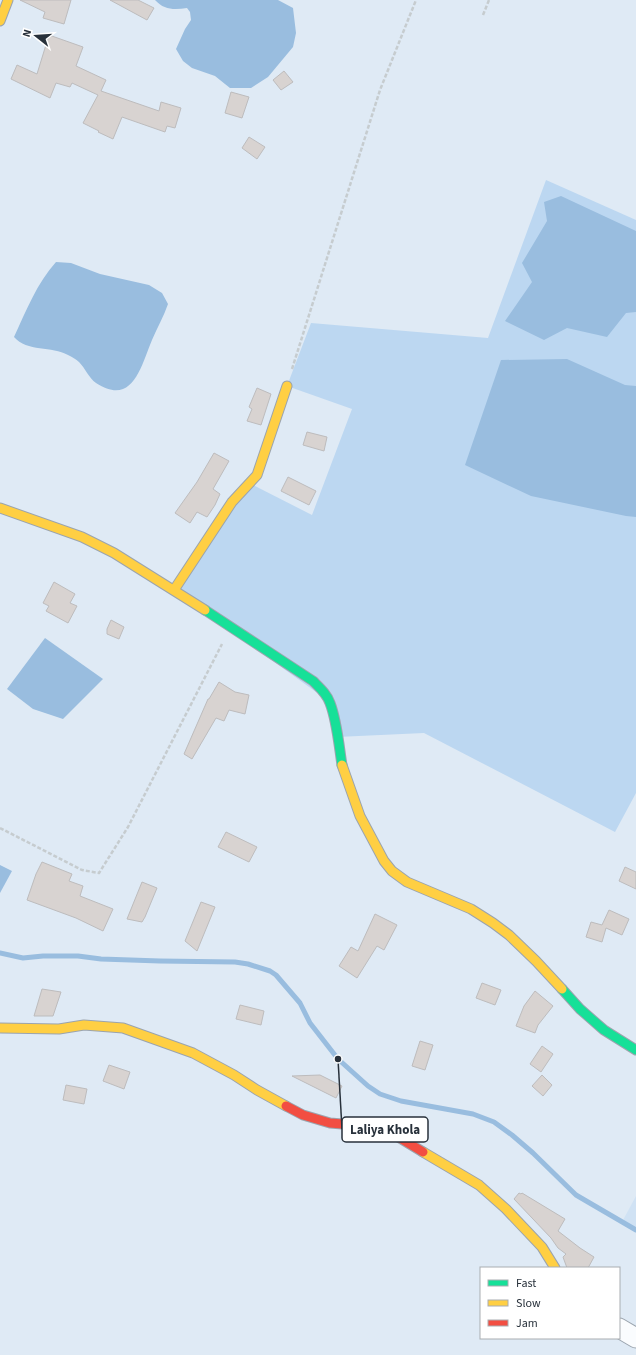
<svg xmlns="http://www.w3.org/2000/svg" width="636" height="1355" font-family="'Source Sans 3',sans-serif">
<style>
.built{fill:#d0e2f4}
.green{fill:#bcd7f1}
.water{fill:#99bddf}
.lines{fill:none;stroke-linecap:round;stroke-linejoin:round}
.stream{stroke:#99bddf;stroke-width:5}
.building{fill:#d8d3d1;stroke:#bdbcbd}
.street-casing{stroke:#9ba4ae;stroke-width:21}
.fast-casing{stroke:#9ba4ae;stroke-width:11}
.slow-casing{stroke:#9ba4ae;stroke-width:11}
.jam-casing{stroke:#9ba4ae;stroke-width:11}
.path{stroke:#c6cccf;stroke-width:2.5;stroke-dasharray:4 2;stroke-linecap:butt}
.street{stroke:#fafcfe;stroke-width:19}
.fast{stroke:#16e098;stroke-width:9}
.slow{stroke:#ffcf43;stroke-width:9}
.jam{stroke:#f24e42;stroke-width:9}
.leader{fill:none;stroke:#28313b;stroke-width:1.5}
.callout-dot{fill:#28313b;stroke:#fff;stroke-width:1.5}
.callout{fill:#fff;stroke:#28313b;stroke-width:1.5}
.callout-label{font-size:13px;text-anchor:middle;font-weight:bold;fill:#28313b}
</style>
<rect width="100%" height="100%" fill="#dfeaf5"/>
<!-- built -->
<polygon class="built" points="636,1196 636,1230 622,1222"/>
<!-- green -->
<polygon class="green" points="546,180 636,220 636,793 615,832 424,733 337,737 330,702 174,590 249,483 312,515 352,409 287,386 311,323 488,338"/>
<!-- water -->
<g class="water">
<path d="M155,0H278L293,8L296,33L293,47L268,77L251,88H230L215,76L192,68L183,61L176,49L185,29L191,20L190,12L187,8C174,10 164,10 155,0Z"/>
<polygon points="561,196 636,231 636,312 626,313 607,337 567,328 544,340 505,321 532,282 522,263 547,221 544,202"/>
<path d="M56,262L71,263L100,274L149,285L162,293L168,304C164,316 157,328 152,340C141,366 133,407 96,383C89,378 85,368 79,362C76,359 72,357 68,355C52,346 27,352 14,337C26,311 37,283 56,262Z"/>
<polygon points="567,359 625,385 636,386 636,517 626,516 531,496 465,465 501,360"/>
<polygon points="45,638 103,679 63,719 33,709 7,689"/>
<polygon points="0,865 12,871 0,893"/>
</g>
<g class="lines">
<!-- stream -->
<polyline class="stream" points="0,953 23,958 43,956 78,956 101,959 160,961 235,962 248,964 270,971 276,975 300,1003 310,1023 338,1059 368,1086 380,1094 401,1101 473,1114 494,1122 512,1135 533,1153 576,1195 636,1230"/>
</g>
<!-- building -->
<g class="building">
<polygon points="20,0 71,0 64,24 43,18 45,12"/>
<polygon points="110,0 138,0 154,8 147,20"/>
<polygon points="49,35 83,47 76,66 106,80 101,91 159,111 161,102 181,108 175,128 167,126 165,132 122,117 113,139 98,132 99,131 83,123 98,95 72,83 70,87 56,83 50,98 11,79 17,65 37,74"/>
<polygon points="284,71 293,82 281,90 273,80"/>
<polygon points="231,92 249,97 242,118 225,113"/>
<polygon points="249,137 265,147 257,159 242,148"/>
<polygon points="257,388 271,394 261,425 247,421 252,409 249,407"/>
<polygon points="307,432 327,437 324,451 303,445"/>
<polygon points="214,453 229,461 213,489 220,494 215,505 207,517 197,512 190,523 175,513 197,482"/>
<polygon points="288,477 316,491 309,505 281,491"/>
<polygon points="54,582 75,594 70,603 77,606 68,623 46,611 49,606 43,603"/>
<polygon points="111,620 124,627 119,639 107,634 107,629"/>
<polygon points="219,682 235,692 249,695 245,714 229,710 224,721 216,718 192,759 184,754 208,699 209,699"/>
<polygon points="226,832 257,847 249,862 218,847"/>
<polygon points="42,862 72,874 69,881 83,886 80,896 113,909 103,931 76,918 27,900 36,874"/>
<polygon points="625,867 636,872 636,889 619,881"/>
<polygon points="142,882 157,888 145,917 142,922 127,919"/>
<polygon points="201,902 215,907 197,951 185,941"/>
<polygon points="609,910 629,919 622,935 606,928 602,942 586,937 591,922 602,925"/>
<polygon points="375,914 397,925 384,950 377,946 357,978 339,966 351,947 358,951"/>
<polygon points="482,983 501,990 495,1005 476,998"/>
<polygon points="42,989 61,992 53,1016 34,1016"/>
<polygon points="535,991 553,1006 538,1025 535,1033 516,1026 524,1006"/>
<polygon points="240,1005 264,1011 261,1025 236,1019"/>
<polygon points="420,1041 433,1045 425,1070 412,1066"/>
<polygon points="542,1046 553,1054 541,1072 530,1064"/>
<polygon points="109,1065 130,1072 124,1089 103,1081"/>
<polygon points="320,1075 342,1086 336,1098 292,1076"/>
<polygon points="542,1075 552,1085 543,1096 532,1086"/>
<polygon points="66,1085 87,1089 84,1104 63,1100"/>
<polygon points="519,1193 521,1194 522,1193 565,1219 558,1231 580,1248 594,1257 588,1268 567,1268 563,1257 566,1254 558,1248 551,1238 514,1199"/>
</g>
<g class="lines">
<defs>
<polyline id="street" points="619,1328 636,1338"/>
<g id="fast">
<path d="M205,610L313,681C320,688 327,694 330,703C337,721 339,746 342,765"/>
<polyline points="562,989 580,1009 604,1030 636,1050"/>
</g>
<g id="slow">
<polyline points="0,21 8,0"/>
<polyline points="0,508 82,537 114,553 205,610"/>
<polyline points="174,590 232,502 257,475 287,386"/>
<polyline points="342,765 360,816 384,861 392,871 407,882 471,909 493,923 509,935 536,961 562,989"/>
<polyline points="0,1028 59,1029 84,1025 123,1028 193,1053 234,1075 257,1090 286,1106"/>
<polyline points="423,1152 479,1185 506,1209 542,1247 555,1268"/>
</g>
<polyline id="jam" points="286,1106 303,1115 330,1123 367,1126 395,1135 423,1152"/>
</defs>
<!-- street casing -->
<use href="#street" class="street-casing"/>
<!-- fast casing -->
<use href="#fast" class="fast-casing"/>
<!-- slow casing -->
<use href="#slow" class="slow-casing"/>
<!-- jam casing -->
<use href="#jam" class="jam-casing"/>
<!-- path -->
<g class="path">
<polyline points="483,15 489,0"/>
<polyline points="292,369 380,90 416,0"/>
<polyline points="0,828 82,870 99,873 128,827 222,644"/>
</g>
<!-- street -->
<use href="#street" class="street"/>
<!-- fast -->
<use href="#fast" class="fast"/>
<!-- slow -->
<use href="#slow" class="slow"/>
<!-- jam -->
<use href="#jam" class="jam"/>
</g>
<!-- callouts -->
<path class="leader" d="M338 1059L342 1129"/>
<circle class="callout-dot" cx="338" cy="1059" r="4"/>
<rect class="callout" x="342" y="1117" width="86" height="25" rx="4"/>
<g class="callout-label">
<text x="385" y="1134">Laliya Khola</text>
</g>
<!-- legend -->
<rect x="480" y="1267" width="140" height="72" fill="#ffffff" stroke="#a9adb1"/>
<rect x="488" y="1280" width="20" height="6" fill="#16e098" stroke="#a9adb1"/>
<text x="516" y="1287" font-size="12" fill="#28313b">Fast</text>
<rect x="488" y="1300" width="20" height="6" fill="#ffcf43" stroke="#a9adb1"/>
<text x="516" y="1307" font-size="12" fill="#28313b">Slow</text>
<rect x="488" y="1320" width="20" height="6" fill="#f24e42" stroke="#a9adb1"/>
<text x="516" y="1327" font-size="12" fill="#28313b">Jam</text>
<!-- north arrow -->
<g transform="translate(36 36) rotate(287)" stroke="#ffffff" stroke-width="3" paint-order="stroke">
<path d="M0-3L7 15L0 10L-7 15Z" fill="#28313b"/>
<text y="-6" font-size="11" font-weight="bold" text-anchor="middle" fill="#28313b">N</text>
</g>
</svg>
